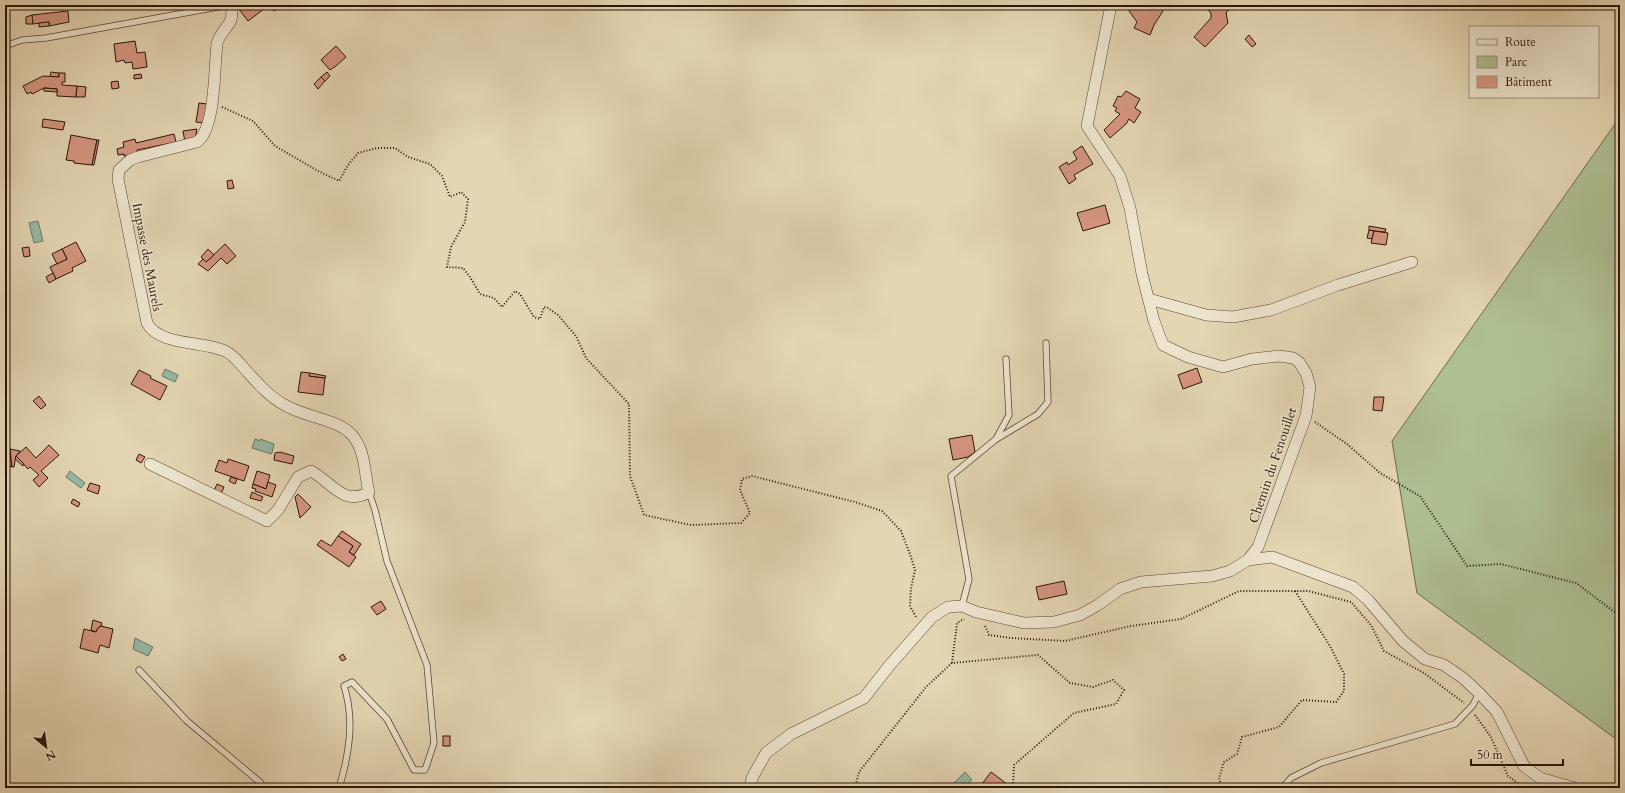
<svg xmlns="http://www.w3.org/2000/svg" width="1625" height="793" font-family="Cardo,serif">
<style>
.green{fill:#aebf91;stroke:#6c6a4c}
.water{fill:#97baa6;stroke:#6b7866}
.building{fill:#d5967f;stroke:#2a1507}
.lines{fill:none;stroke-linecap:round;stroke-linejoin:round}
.service-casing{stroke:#584532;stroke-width:7}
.minor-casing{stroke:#584532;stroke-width:12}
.path{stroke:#2a1507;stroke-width:2;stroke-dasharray:1 2;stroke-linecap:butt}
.service{stroke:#ede4ce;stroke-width:5.5}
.minor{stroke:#ede4ce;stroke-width:11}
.labels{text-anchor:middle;stroke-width:3;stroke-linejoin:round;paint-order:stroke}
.street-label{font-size:13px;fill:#2a1507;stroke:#ede4ce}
</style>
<rect width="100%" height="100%" fill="#e4d6b3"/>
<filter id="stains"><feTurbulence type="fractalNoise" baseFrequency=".005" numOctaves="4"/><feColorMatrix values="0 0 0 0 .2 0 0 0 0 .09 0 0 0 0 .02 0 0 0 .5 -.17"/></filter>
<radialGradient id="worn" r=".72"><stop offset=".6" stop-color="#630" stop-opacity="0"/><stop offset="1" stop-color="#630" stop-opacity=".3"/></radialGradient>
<!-- green -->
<polygon class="green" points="1620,117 1620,742 1417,593 1392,441"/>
<!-- water -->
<g class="water">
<polygon points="38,221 43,241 34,243 29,223"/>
<polygon points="165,369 178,375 175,382 162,376"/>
<polygon points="255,439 260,441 260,439 274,444 272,453 271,454 252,448"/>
<polygon points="70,471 85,483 81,488 66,477"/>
<polygon points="135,638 153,647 148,656 133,649"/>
<polygon points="965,772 972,780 963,788 953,788 951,786"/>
</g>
<!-- building -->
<g class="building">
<polygon points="238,5 267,5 268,6 248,21 238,8"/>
<polygon points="270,5 284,5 274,11"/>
<polygon points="1131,5 1155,5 1163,11 1154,25 1150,35 1134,28 1137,22 1129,11"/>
<polygon points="1205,5 1231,5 1232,6 1226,13 1228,23 1205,47 1194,37 1211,18 1211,13 1204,6"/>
<polygon points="68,11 69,22 49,26 49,22 33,24 32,15"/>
<polygon points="32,15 33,24 26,24 26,17"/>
<polygon points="49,22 49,26 39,27 39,23"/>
<polygon points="1249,35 1256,44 1252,47 1245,39"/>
<polygon points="135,41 137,53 145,52 147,67 133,69 132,62 125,63 124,60 116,62 114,44"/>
<polygon points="336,46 346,57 336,66 330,70 321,60"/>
<polygon points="51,72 59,73 59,77 50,77"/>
<polygon points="327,72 330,76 325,81 321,77"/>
<polygon points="59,73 65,73 65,82 62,82 62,85 77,86 76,97 57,96 57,89 44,88 32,94 31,92 27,94 23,86 43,76 59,77"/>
<polygon points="141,74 142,78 134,79 134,75"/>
<polygon points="321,77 325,81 318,89 314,84"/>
<polygon points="118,81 119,88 112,89 111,82"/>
<polygon points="77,86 86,87 85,97 76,97"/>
<polygon points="44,88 57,89 57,92 44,91"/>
<polygon points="1126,91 1140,99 1135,108 1141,112 1134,123 1129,119 1126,124 1110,138 1104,130 1120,114 1115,111 1117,108 1113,106 1118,96 1121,97"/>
<polygon points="199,103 207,104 204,123 196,122"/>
<polygon points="43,119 65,122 63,130 42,127"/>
<polygon points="197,129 195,140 185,142 183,131"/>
<polygon points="174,134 176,142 137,150 137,153 124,156 124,154 118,155 117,149 124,147 123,142 135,139 136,143"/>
<polygon points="71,135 97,140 92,165 74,163 74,161 66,160"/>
<polygon points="97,140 99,140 94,165 92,165"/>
<polygon points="1082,146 1093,164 1074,175 1076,179 1069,184 1059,167 1067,162 1068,165 1077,159 1073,152"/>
<polygon points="232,180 234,188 228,189 227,181"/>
<polygon points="1105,205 1110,223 1083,231 1077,213"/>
<polygon points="1369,226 1386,229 1385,232 1374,231 1369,230"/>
<polygon points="1369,230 1374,231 1372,239 1367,238"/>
<polygon points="1374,231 1388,233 1386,245 1371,243"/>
<polygon points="76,242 86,261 72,268 73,271 56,279 50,267 67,259 62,249"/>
<polygon points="225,244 236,256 227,264 221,258 208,271 198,264 203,259 206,262"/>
<polygon points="29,247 30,256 24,257 22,248"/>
<polygon points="62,249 67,259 57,264 52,254"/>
<polygon points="208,249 214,255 206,262 201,257"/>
<polygon points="53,273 56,279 49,283 46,277"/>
<polygon points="1197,368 1202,382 1183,389 1178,375"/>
<polygon points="139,370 151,376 150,378 167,386 160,400 131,384"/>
<polygon points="301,372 310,373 309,376 325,378 323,395 298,392"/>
<polygon points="310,373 326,376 325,378 309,376"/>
<polygon points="39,396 46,405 41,409 33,401"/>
<polygon points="1374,397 1384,397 1382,411 1373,410"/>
<polygon points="972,435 975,452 968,457 953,460 949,439"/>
<polygon points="49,445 59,455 41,471 48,478 39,487 33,480 39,475 30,467 28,469 16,456 26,447 36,458"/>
<polygon points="8,448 10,449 12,467 5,465"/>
<polygon points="10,449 20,451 16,456 14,467 12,467"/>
<polygon points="280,452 294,456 292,464 274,460 275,453"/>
<polygon points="139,454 145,457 141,463 136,460"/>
<polygon points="16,456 24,464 23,466 15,459"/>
<polygon points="228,459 249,466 244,481 215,471 219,460 227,463"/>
<polygon points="257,471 270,475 266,489 253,484"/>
<polygon points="231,477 237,479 235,484 229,481"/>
<polygon points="268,482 276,485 272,497 255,491 256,489 252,488 253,484 266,489"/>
<polygon points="90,483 100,486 98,494 87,490"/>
<polygon points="217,484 224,487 221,494 214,491"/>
<polygon points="252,492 263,497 261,501 250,498"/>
<polygon points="298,494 311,507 300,518 295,497"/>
<polygon points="73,499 80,503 78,507 71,503"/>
<polygon points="342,531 361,544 354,555 349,552 353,546 338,536"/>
<polygon points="338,536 353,546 349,552 356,557 349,567 317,545 321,540 331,546"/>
<polygon points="1064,581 1067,594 1039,600 1036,587"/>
<polygon points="381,601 386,609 377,615 371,607"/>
<polygon points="93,620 102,623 101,626 98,628 96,632 91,630"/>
<polygon points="101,626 113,629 109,648 100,645 98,653 80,648 84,629 96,632 98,628"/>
<polygon points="343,654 346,659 342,661 339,657"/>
<rect x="443" y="736" width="7" height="10"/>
<polygon points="991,772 1007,784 1004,788 979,788"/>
</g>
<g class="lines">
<defs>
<g id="service">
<polyline points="5,46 22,40 46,38 229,5"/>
<polyline points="996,439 1009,415 1006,359"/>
<polyline points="962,606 969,579 951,476 995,440 1038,414 1048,402 1046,343"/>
<polyline points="139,670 187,721 261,783 263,788"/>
<path d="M339,788C349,755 355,720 344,686L352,682L387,719L414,770H425L434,743L427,665L387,561L375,510L369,492"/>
<polyline points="1282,788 1291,778 1321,763 1455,724 1473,705 1479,693"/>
</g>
<g id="minor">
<polyline points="1111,5 1087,126 1120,176 1130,208 1142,274 1154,321 1163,345 1188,357 1223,367 1252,359 1279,356 1293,358 1299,362 1306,373 1310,387 1306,416 1258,547 1248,560"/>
<polyline points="1149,299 1206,315 1233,317 1271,310 1338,285 1412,262"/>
<path d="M150,464L267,521L278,510L298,477L311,471C332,482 343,507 369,492C364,473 366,451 352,435C337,418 302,417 283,404C267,395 255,380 243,367C238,361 232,354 225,351C203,341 159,346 147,323L118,179L119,170L130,160L138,157L197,142C216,128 214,67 217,44C218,36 227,28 231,20C232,16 232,10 232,5"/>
<polyline points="750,788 752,778 766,753 791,734 864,698 889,666 932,617 948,607 962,606 976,612 1024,623 1054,622 1080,615 1098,605 1120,589 1141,582 1212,576 1230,571 1248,560 1272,557 1353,587 1368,600 1403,641 1425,659 1444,665 1463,678 1479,693 1497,712 1524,766 1540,778 1575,788"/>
</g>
</defs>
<!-- service casing -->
<use href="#service" class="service-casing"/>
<!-- minor casing -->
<use href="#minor" class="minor-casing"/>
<!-- path -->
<g class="path">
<polyline points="222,107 253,121 275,146 318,171 339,181 348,165 358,153 377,148 395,148 408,157 430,164 442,176 450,197 461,192 468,199 465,222 451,247 447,267 463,268 470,277 480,294 494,298 502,307 515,291 520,294 534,317 540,319 544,307 548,308 558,315 576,336 586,358 629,404 630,476 644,515 691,525 741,523 750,513 740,490 742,479 752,476 855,502 882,511 901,531 910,554 915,570 911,588 910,606 916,617"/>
<polyline points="1315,422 1347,444 1380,473 1420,496 1467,566 1501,564 1576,583 1620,616"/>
<polyline points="985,626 989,635 1011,638 1065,641 1131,626 1181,619 1239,591 1308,591 1351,602 1371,625 1384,651 1424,673 1464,703"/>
<polyline points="952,663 957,623 964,619"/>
<polyline points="1475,715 1491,737 1508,776 1524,788"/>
<polyline points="855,788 859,772 926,687 952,663 1038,655 1070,683 1093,687 1113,680 1124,690 1116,704 1074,713 1014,765 1013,784 1010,788"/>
<polyline points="1222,788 1219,778 1224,762 1237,754 1242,737 1279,727 1302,700 1336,702 1344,691 1344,674 1330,646 1295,591"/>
</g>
<!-- service -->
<use href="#service" class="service"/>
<!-- minor -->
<use href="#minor" class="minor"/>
</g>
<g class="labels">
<!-- street labels -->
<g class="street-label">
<text transform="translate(148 257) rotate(79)" y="5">Impasse des Maurels</text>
<text transform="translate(1272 465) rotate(-71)" y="5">Chemin du Fenouillet</text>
</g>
</g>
<!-- margin -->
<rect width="1625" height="793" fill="none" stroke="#e4d6b3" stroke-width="20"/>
<rect x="6" y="6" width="1613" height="781" fill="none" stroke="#2a1507" stroke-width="2"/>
<rect x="10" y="10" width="1605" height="773" fill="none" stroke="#2a1507"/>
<!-- legend -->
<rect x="1469" y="26" width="130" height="72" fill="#ede4ce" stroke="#9f917e"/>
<rect x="1477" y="39" width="20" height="6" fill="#ede4ce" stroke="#9f917e"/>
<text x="1505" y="46" font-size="12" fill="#2a1507">Route</text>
<rect x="1477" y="56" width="20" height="12" fill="#aebf91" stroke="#9f917e"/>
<text x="1505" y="66" font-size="12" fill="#2a1507">Parc</text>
<rect x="1477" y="76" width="20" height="12" fill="#d5967f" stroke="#9f917e"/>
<text x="1505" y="86" font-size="12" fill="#2a1507">Bâtiment</text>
<!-- north arrow -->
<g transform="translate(46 747) rotate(151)" stroke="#ede4ce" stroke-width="3" paint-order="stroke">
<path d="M0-3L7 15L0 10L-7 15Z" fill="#2a1507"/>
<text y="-6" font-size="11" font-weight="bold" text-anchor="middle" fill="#2a1507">N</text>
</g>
<!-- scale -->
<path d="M1471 759v6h92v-6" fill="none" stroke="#2a1507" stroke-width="2"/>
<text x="1477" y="759" font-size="12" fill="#2a1507" stroke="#ede4ce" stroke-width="3" paint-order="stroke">50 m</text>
<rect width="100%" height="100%" filter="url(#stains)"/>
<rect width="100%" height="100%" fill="url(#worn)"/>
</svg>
